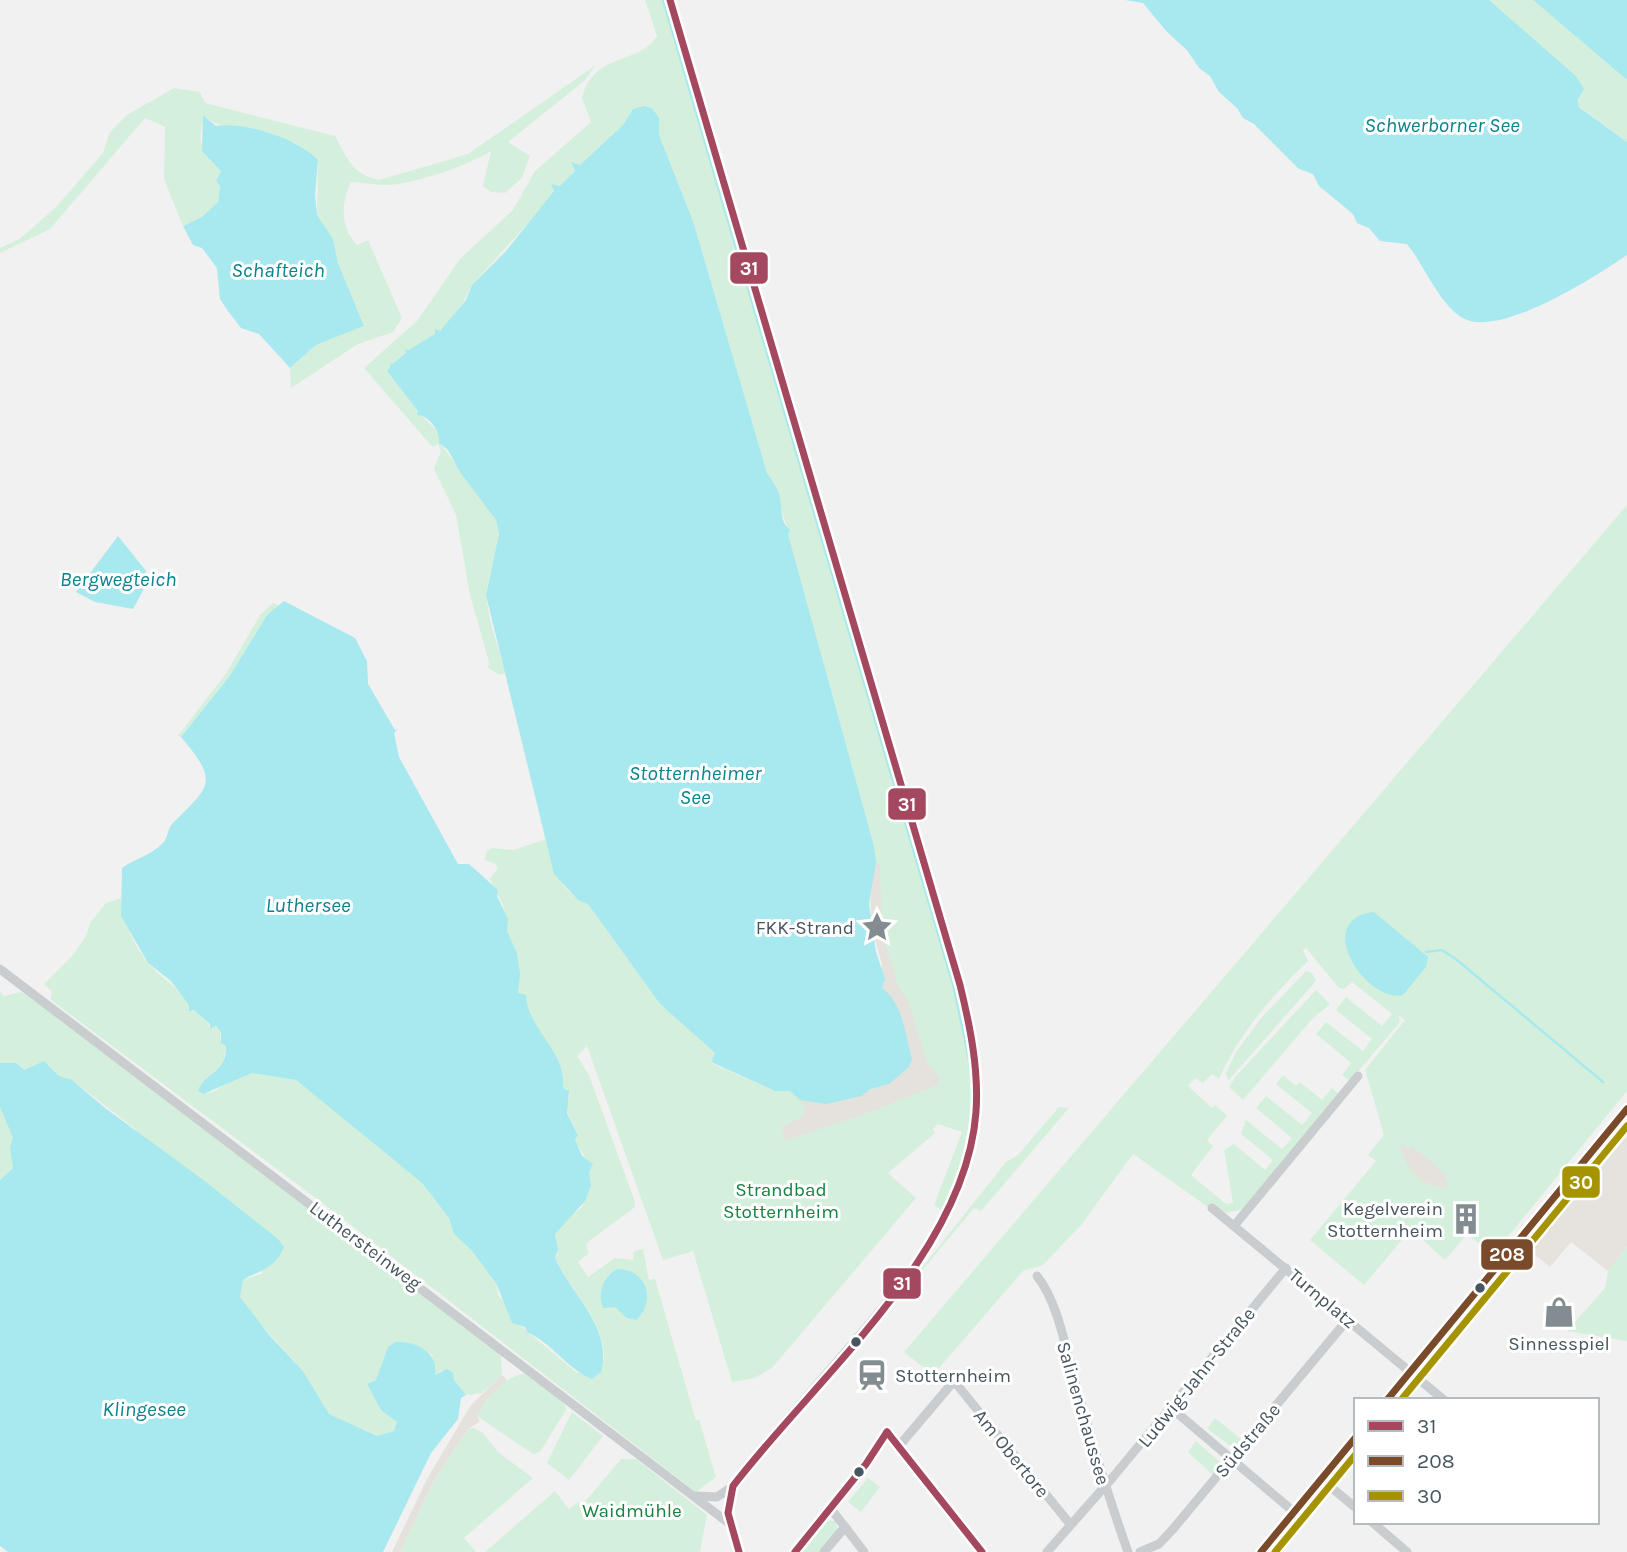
<svg xmlns="http://www.w3.org/2000/svg" width="1627" height="1552" font-family="Karla,sans-serif">
<style>
.commercial{fill:#e6e3df}
.green{fill:#d4f0dd}
.sand{fill:#e5e2dd}
.water{fill:#a8e8ef}
.lines{fill:none;stroke-linecap:round;stroke-linejoin:round}
.stream{stroke:#a8e8ef;stroke-width:2.5}
.minor{stroke:#cacdcf;stroke-width:9}
.major{stroke:#c6cbcd;stroke-width:10}
.bus-1-casing{stroke:#fff;stroke-width:12}
.bus-2-casing{stroke:#fff;stroke-width:12}
.bus-3-casing{stroke:#fff;stroke-width:12}
.bus-1{stroke:#a4485f;stroke-width:7}
.bus-2{stroke:#7a4b2a;stroke-width:7}
.bus-3{stroke:#a59400;stroke-width:7}
.bus-dot{fill:#47555e;stroke:#fff;stroke-width:2.5}
.labels{text-anchor:middle;stroke-width:6;stroke-linejoin:round;paint-order:stroke}
.poi-label{font-size:19px;fill:#47555e;stroke:#fff;text-anchor:end}
.park-label{font-size:19px;fill:#158240;stroke:#fff}
.street-label{font-size:19px;fill:#47555e;stroke:#fff}
.water-label{font-size:21px;font-style:italic;fill:#0b828f;stroke:#fff}
.line-badge{stroke:#fff;stroke-width:2.5}
.badge-label{font-size:19px;text-anchor:middle;font-weight:bold;fill:#fff}
</style>
<rect width="100%" height="100%" fill="#f1f1f1"/>
<!-- commercial -->
<polygon class="commercial" points="1627,1118 1627,1247 1608,1271 1571,1242 1550,1267 1522,1244"/>
<!-- green -->
<g class="green">
<path d="M645,0H665L954,977C974,1069 983,1121 944,1212L934,1205L962,1132L938,1124L933,1129L935,1133L888,1173L916,1198L772,1368L754,1378L732,1382L693,1251L663,1260L587,1046L577,1056L589,1075L635,1202L634,1208L589,1241L586,1246L589,1253L578,1262L588,1277L615,1258L633,1260L634,1251L643,1249L649,1280L655,1279L696,1421L699,1419L716,1477L696,1492L325,1205L51,1000L52,992L44,984L73,955L86,936L90,923L106,903L121,898C122,920 134,945 148,963C162,979 178,986 190,1006L188,1009C196,1010 210,1019 209,1027L216,1026L221,1032L220,1038L226,1046L223,1064L200,1085L211,1093L232,1080L252,1073L296,1080L422,1183L449,1218L454,1234L472,1251L497,1286L498,1295L509,1308V1316L577,1373L604,1360C605,1319 571,1293 555,1258L558,1254L555,1234L563,1222L582,1207L591,1186L586,1160L575,1139L578,1134C573,1120 561,1109 570,1095L563,1088C566,1061 545,1044 533,1023C527,1012 528,1002 518,993L517,958L507,931L503,905L490,879L498,868L496,864L485,860L486,852L492,848L513,850L546,839C552,866 560,893 588,904L660,1004L715,1053L711,1063L775,1091H790L800,1100L882,966L874,846L788,534L789,531L779,506V493L767,473L693,221L659,135V118L633,109L623,125L580,165L571,163L575,171L472,285C465,301 454,318 441,330C424,345 403,351 388,369L420,414L439,433L440,443C453,462 487,498 496,520C505,544 487,570 487,594C486,615 500,651 505,673L500,675L488,668L489,662L470,595L456,515L434,469L441,451L438,444L433,447L429,443L364,368L417,321L460,259L513,210L535,171L591,122L582,98C594,51 638,66 657,36Z"/>
<polygon points="1489,0 1533,0 1627,80 1627,142 1579,106 1576,76"/>
<path d="M596,65L583,82L508,142L530,156L522,178L505,193L491,192L483,186L491,151C469,165 410,186 384,185C373,185 362,182 351,182C341,202 340,227 357,245L368,240L402,318L393,332L358,344L291,388L290,368L316,345L364,326L338,263L333,240L317,215L318,160C288,125 237,142 204,116C195,154 205,144 221,171L216,181L220,186L218,202L202,217L183,226L164,179L165,127L145,118L50,229L0,253V248L21,238L57,206L103,153L110,132L127,115L174,88L200,92L205,103L335,136C348,159 352,174 379,180L468,154Z"/>
<path d="M1627,505V1091L1493,1255L1467,1234L1445,1260L1411,1229L1364,1285L1310,1240L1376,1161L1368,1155L1384,1135L1365,1070L1405,1020L1399,1016L1400,1022L1350,1081L1342,1075L1351,1063L1316,1034L1326,1022L1363,1051L1372,1039L1336,1010L1346,997L1382,1026L1392,1014L1352,982L1344,989L1339,988L1306,948L1303,950L1308,961C1271,997 1240,1032 1219,1079L1212,1074L1203,1083L1195,1078L1188,1086L1212,1108L1215,1105L1227,1116L1207,1140L1213,1146L1191,1175L1226,1204L1233,1203L1224,1150L1234,1144L1265,1170L1273,1160L1241,1134L1246,1120L1282,1149L1292,1138L1256,1108L1266,1096L1302,1125L1312,1113L1276,1084L1283,1075L1296,1086L1300,1082L1322,1100L1332,1088L1338,1093L1244,1209L1227,1213L1214,1206L1208,1207L1133,1154L1082,1224L1043,1265L1023,1271L933,1375L904,1352Z"/>
<polygon points="273,603 279,606 267,615 229,677 181,737 178,736 227,672 260,615"/>
<polygon points="1306,971 1312,973 1316,981 1228,1081 1226,1073 1236,1052 1262,1017"/>
<polygon points="1316,990 1330,1004 1313,1018 1243,1100 1229,1087 1236,1076"/>
<polygon points="0,992 4,996 20,992 26,994 492,1347 501,1357 502,1375 482,1393 466,1395 442,1370 435,1375 432,1355 412,1344 396,1342 376,1380 367,1384 386,1413 397,1422 394,1431 377,1436 329,1414 303,1371 244,1306 240,1297 243,1280 263,1273 135,1129 75,1082 59,1076 44,1061 24,1070 0,1063"/>
<polygon points="0,1107 13,1138 13,1168 0,1180"/>
<polygon points="1059,1107 1069,1108 981,1211 974,1208 871,1332 1006,1162 1018,1155"/>
<polygon points="1627,1247 1627,1341 1567,1331 1605,1288 1608,1271"/>
<path d="M528,1373L565,1405L566,1410L540,1452L533,1454L477,1416C483,1396 507,1375 528,1373Z"/>
<polygon points="572,1412 603,1436 569,1480 547,1463"/>
<polygon points="1215,1418 1242,1440 1235,1449 1207,1429"/>
<polygon points="473,1428 482,1432 498,1452 533,1478 464,1538 476,1552 400,1552 433,1483 467,1430"/>
<polygon points="1196,1441 1221,1463 1213,1475 1188,1452"/>
<polygon points="621,1459 636,1459 707,1515 700,1552 485,1552 555,1491 569,1509 577,1503 584,1503"/>
<polygon points="868,1478 880,1487 861,1512 848,1502"/>
<polygon points="826,1520 835,1521 838,1531 821,1552 799,1552"/>
</g>
<!-- sand -->
<g class="sand">
<path d="M876,863L880,865L882,932L898,985L909,1003L927,1062L939,1078L938,1085L862,1115L784,1141L782,1127L803,1116L805,1106L800,1100L811,1102L877,1089L884,991C879,982 884,974 882,964C872,930 865,899 876,863Z"/>
<path d="M1403,1145L1408,1149L1412,1146L1447,1175L1444,1179L1448,1182L1446,1188C1419,1185 1408,1172 1400,1146Z"/>
<polygon points="502,1375 507,1380 486,1400 477,1416 480,1421 467,1430 433,1483 400,1552 392,1552 427,1479 471,1405"/>
</g>
<!-- water -->
<g class="water">
<path d="M1125,0H1489L1576,76L1584,89L1578,99L1579,107L1627,142V255C1596,276 1497,341 1461,317C1439,303 1424,265 1407,244L1380,241L1369,228L1357,223L1353,214L1319,186L1313,174L1299,169L1254,124L1243,118L1237,108L1219,92L1210,76L1199,68L1187,50L1167,32L1143,3Z"/>
<polygon points="1533,0 1627,0 1627,80"/>
<path d="M644,106L652,108L659,118V135L693,221L767,473C771,479 776,486 779,493C783,506 778,520 790,530L788,534L874,846L876,863L869,904L876,952L885,979L882,988C903,1003 905,1034 912,1059L909,1067L889,1084L870,1089L862,1096L826,1104L800,1100L790,1091H775L711,1062L715,1053L660,1004L588,904L578,900L554,874L486,595L499,534L496,520L460,472L448,450L439,443C441,431 428,415 417,415L418,411L387,371L391,365L389,362L392,364L406,353L405,349L409,350L435,334V329L440,331L466,300L472,285L506,251L554,191L551,184L560,186L575,171L571,162L580,165L623,125L633,109Z"/>
<path d="M203,115L216,126C243,121 300,139 318,160L315,195L317,215L333,239L338,263L364,326L316,345L290,368L259,334L241,328L228,311L220,299L217,268L202,248L193,245L183,226L202,217L218,202L220,186L216,181L221,171L202,151Z"/>
<polygon points="118,536 146,571 145,587 133,609 95,602 76,592"/>
<path d="M284,601L355,638L367,661L368,684L395,730L398,729L394,733L399,757L458,864H469L498,890L497,896L508,919L507,931L517,953L520,974L518,993L526,995C527,1029 567,1051 563,1088L569,1091L567,1113L578,1135L575,1139L582,1156L593,1164L589,1172L591,1186L585,1201L555,1234L558,1250L555,1258C572,1296 613,1327 601,1372L592,1379C566,1368 552,1343 527,1332L525,1327L512,1323L497,1285L472,1251L454,1234L449,1218L422,1183L296,1080L252,1073L203,1094L198,1091C204,1072 227,1074 226,1046L221,1043V1032L216,1026L210,1028V1024L194,1010L189,1011V1005L171,981L148,963L121,916L122,868C136,858 150,856 163,843C168,838 167,830 172,824C210,786 220,783 181,737L229,677L267,615Z"/>
<path d="M1374,912L1428,957L1426,967L1403,995C1367,1004 1310,919 1374,912Z"/>
<path d="M44,1061L59,1076L72,1080L105,1108L202,1179L278,1239L284,1247C276,1268 260,1270 243,1280L240,1297L270,1336L303,1371L329,1414L377,1436L394,1431L397,1422L381,1410L367,1384L376,1380L388,1347L396,1342C417,1341 439,1353 435,1375L447,1369L453,1373L454,1380L466,1395L461,1398L458,1419L431,1453L383,1552H8L0,1546V1180L13,1168L10,1147L13,1138L0,1107V1063H16L24,1070Z"/>
<path d="M617,1269C647,1269 657,1301 636,1320L627,1318L615,1307L603,1308C597,1293 603,1277 617,1269Z"/>
</g>
<g class="lines">
<!-- stream -->
<g class="stream">
<polyline points="663,0 954,988 969,1059"/>
<polyline points="1426,952 1442,950 1457,960 1603,1082"/>
</g>
<!-- minor -->
<g class="minor">
<path d="M670,0L960,985C972,1033 982,1081 974,1131C962,1214 911,1274 859,1336C817,1386 772,1434 733,1486L728,1513L739,1552"/>
<polyline points="0,969 730,1524"/>
<polyline points="1212,1208 1444,1400"/>
<polyline points="1234,1226 1358,1076"/>
<path d="M1037,1276C1059,1304 1065,1348 1075,1382C1091,1439 1108,1496 1128,1552"/>
<polyline points="1170,1407 1294,1512"/>
<polyline points="899,1446 954,1381 1070,1524"/>
<polyline points="1321,1479 1356,1508"/>
<polyline points="697,1496 717,1497 732,1487"/>
<polyline points="1372,1522 1407,1552"/>
<polyline points="845,1527 864,1552"/>
<polyline points="795,1552 866,1464 887,1432 982,1552"/>
<polyline points="824,1552 845,1527 831,1509"/>
<polyline points="1047,1552 1113,1477 1286,1268"/>
<polyline points="1140,1552 1159,1544 1173,1529 1348,1319"/>
</g>
<!-- major -->
<g class="major">
<polyline points="1387,1400 1627,1109"/>
<polyline points="1261,1552 1356,1437"/>
</g>
<defs>
<g id="bus-1">
<path d="M670,0L960,985C970,1026 979,1069 976,1112C966,1253 816,1378 733,1486L728,1513L739,1552"/>
<polyline points="887,1432 982,1552"/>
<polyline points="795,1552 866,1464 887,1432"/>
</g>
<g id="bus-2">
<polyline points="1387,1400 1627,1109"/>
<polyline points="1261,1552 1356,1437"/>
</g>
<g id="bus-3">
<polyline points="1401,1400 1627,1126"/>
<polyline points="1275,1552 1356,1454"/>
</g>
</defs>
<!-- bus-1 casing -->
<use href="#bus-1" class="bus-1-casing"/>
<!-- bus-2 casing -->
<use href="#bus-2" class="bus-2-casing"/>
<!-- bus-3 casing -->
<use href="#bus-3" class="bus-3-casing"/>
<!-- bus-1 -->
<use href="#bus-1" class="bus-1"/>
<!-- bus-2 -->
<use href="#bus-2" class="bus-2"/>
<!-- bus-3 -->
<use href="#bus-3" class="bus-3"/>
</g>
<!-- icons -->
<defs>
<symbol id="sight-bare" viewBox="-9 -9 18 18"><path d="M0-6L1.8-2.2L6-1.7L2.9 1.2L3.7 5.4L0 3.3L-3.7 5.4L-2.9 1.2L-6-1.7L-1.8-2.2Z" fill="#828c91" stroke="#fff" stroke-width="2.5" paint-order="stroke"/></symbol>
<symbol id="building-bare" viewBox="-9 -9 18 18"><path d="M-4-6H4V6H1V3H-1V6H-4ZM-2.5-4.3h1.7v1.8h-1.7ZM.8-4.3h1.7v1.8H.8ZM-2.5-1h1.7V.8h-1.7ZM.8-1h1.7V.8H.8Z" fill="#828c91" stroke="#fff" stroke-width="2.5" paint-order="stroke"/></symbol>
<symbol id="shop-bare" viewBox="-9 -9 18 18"><path d="M-5-2.5h2.3a2.7 3.5 0 0 1 5.4 0H5L5.5 6h-11ZM-1.5-2.5h3a1.5 2.3 0 0 0-3 0Z" fill="#828c91" stroke="#fff" stroke-width="2.5" paint-order="stroke"/></symbol>
<symbol id="station-bare" viewBox="-9 -9 18 18"><path d="M-3-6H3Q5-6 5-4V2Q5 4 3 4L4.5 6H3L1.5 4h-3L-3 6H-4.5L-3 4Q-5 4-5 2V-4Q-5-6-3-6ZM-3.5-4v3h7v-3ZM-3.5 1v1.5H-2V1ZM2 1v1.5H3.5V1Z" fill="#828c91" stroke="#fff" stroke-width="2.5" paint-order="stroke"/></symbol>
</defs>
<g fill-rule="evenodd">
<use href="#sight-bare" x="855" y="905" width="44" height="44"/>
<use href="#building-bare" x="1444" y="1197" width="44" height="44"/>
<use href="#shop-bare" x="1537" y="1290" width="44" height="44"/>
<use href="#station-bare" x="850" y="1353" width="44" height="44"/>
</g>
<!-- markers -->
<g class="bus-dot">
<circle cx="1480" cy="1288" r="6"/>
<circle cx="856" cy="1342" r="6"/>
<circle cx="859" cy="1472" r="6"/>
</g>
<g class="labels">
<!-- poi labels -->
<g class="poi-label">
<text x="854" y="934">FKK-Strand</text>
<text x="1443" y="1215">Kegelverein<tspan x="1443" dy="22">Stotternheim</tspan></text>
<text x="1559" y="1350" text-anchor="middle">Sinnesspiel</text>
<text x="895" y="1382" text-anchor="start">Stotternheim</text>
</g>
<!-- park labels -->
<g class="park-label">
<text x="781" y="1196">Strandbad<tspan x="781" dy="22">Stotternheim</tspan></text>
<text x="632" y="1517">Waidmühle</text>
</g>
<!-- street labels -->
<g class="street-label">
<text transform="translate(366 1245) rotate(37)" y="7">Luthersteinweg</text>
<text transform="translate(1323 1298) rotate(40)" y="7">Turnplatz</text>
<text transform="translate(1196 1377) rotate(-51)" y="7">Ludwig-Jahn-Straße</text>
<text transform="translate(1084 1413) rotate(74)" y="7">Salinenchaussee</text>
<text transform="translate(1247 1440) rotate(-50)" y="7">Südstraße</text>
<text transform="translate(1012 1453) rotate(51)" y="7">Am Obertore</text>
</g>
<!-- water labels -->
<g class="water-label">
<text x="1442" y="132">Schwerborner See</text>
<text x="278" y="277">Schafteich</text>
<text x="118" y="586">Bergwegteich</text>
<text x="695" y="780">Stotternheimer<tspan x="695" dy="24">See</tspan></text>
<text x="308" y="912">Luthersee</text>
<text x="144" y="1416">Klingesee</text>
</g>
</g>
<g class="line-badge">
<rect x="729" y="251" width="40" height="34" rx="7" fill="#a4485f"/>
<rect x="887" y="787" width="40" height="34" rx="7" fill="#a4485f"/>
<rect x="1561" y="1165" width="40" height="34" rx="7" fill="#a59400"/>
<rect x="1480" y="1238" width="54" height="33" rx="7" fill="#7a4b2a"/>
<rect x="882" y="1267" width="40" height="33" rx="7" fill="#a4485f"/>
</g>
<g class="badge-label">
<text x="749" y="275">31</text>
<text x="907" y="811">31</text>
<text x="1581" y="1189">30</text>
<text x="1507" y="1261">208</text>
<text x="902" y="1290">31</text>
</g>
<!-- legend -->
<rect x="1354" y="1398" width="245" height="126" fill="#ffffff" stroke="#b5bbbf" stroke-width="2"/>
<rect x="1368" y="1421" width="35" height="10" fill="#a4485f" stroke="#b5bbbf" stroke-width="2"/>
<text x="1417" y="1433" font-size="21" fill="#47555e">31</text>
<rect x="1368" y="1456" width="35" height="10" fill="#7a4b2a" stroke="#b5bbbf" stroke-width="2"/>
<text x="1417" y="1468" font-size="21" fill="#47555e">208</text>
<rect x="1368" y="1491" width="35" height="10" fill="#a59400" stroke="#b5bbbf" stroke-width="2"/>
<text x="1417" y="1503" font-size="21" fill="#47555e">30</text>
</svg>
